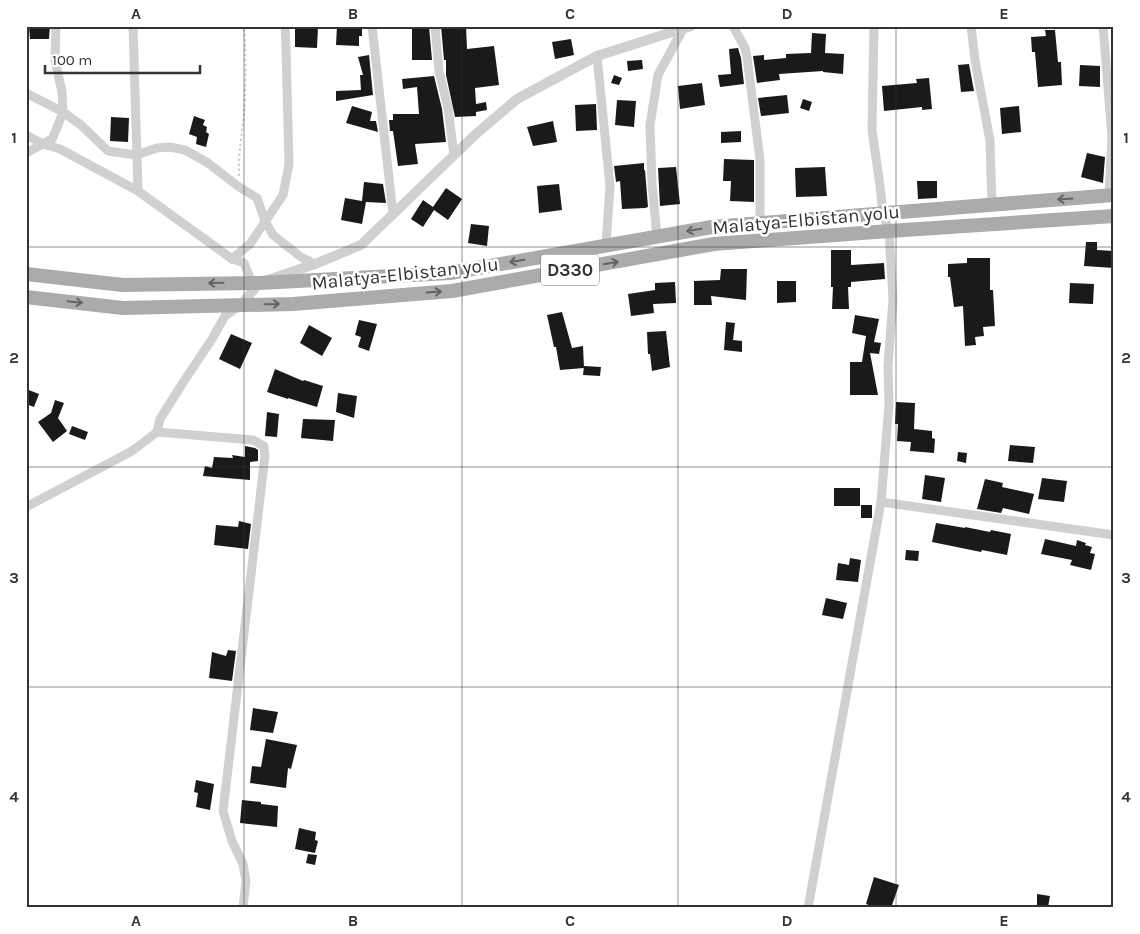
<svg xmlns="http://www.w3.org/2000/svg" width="1140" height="934" font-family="Karla,sans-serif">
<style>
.building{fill:#1a1a1a}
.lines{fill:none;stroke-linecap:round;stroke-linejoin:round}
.path{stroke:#cdcdcd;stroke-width:2;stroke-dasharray:2.5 2.5;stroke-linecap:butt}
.minor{stroke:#d0d0d0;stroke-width:9}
.tertiary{stroke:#d0d0d0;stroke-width:10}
.primary{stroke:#ababab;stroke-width:14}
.oneway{stroke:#636363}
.grid{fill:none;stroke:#333;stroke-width:1;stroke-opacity:0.55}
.labels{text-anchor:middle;stroke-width:5;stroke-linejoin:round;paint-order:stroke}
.shield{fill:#fff;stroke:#707070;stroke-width:1}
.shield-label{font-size:18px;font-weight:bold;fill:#333}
.street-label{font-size:19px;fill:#333;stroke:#fff}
.neatline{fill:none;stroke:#333;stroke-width:2}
.grid-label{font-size:16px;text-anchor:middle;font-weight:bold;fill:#333}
</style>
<rect width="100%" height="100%" fill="#fff"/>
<!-- building -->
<g class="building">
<polygon points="29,26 50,26 49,39 30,39"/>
<polygon points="295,26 318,27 317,48 295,47"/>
<polygon points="337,26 362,26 362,36 359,36 359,46 336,45"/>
<polygon points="412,26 429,26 432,60 412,60"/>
<polygon points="441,26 466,26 467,49 494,46 499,85 475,88 476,104 486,102 487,110 476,112 476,116 455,117 446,75 446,60 444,60"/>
<polygon points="1045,30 1055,30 1058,62 1061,62 1062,85 1038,87 1035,52 1032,52 1031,37 1046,36"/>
<polygon points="812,33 826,34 825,53 844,54 843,74 823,72 823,71 779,74 780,80 757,83 753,56 764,55 764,60 786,58 786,54 811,53"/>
<polygon points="571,39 574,55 555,59 552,42"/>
<polygon points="738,48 741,58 744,84 720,87 718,75 731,74 729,49"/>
<polygon points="369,55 373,95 336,101 336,91 361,90 360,75 363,75 358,57"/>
<polygon points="642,60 643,69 628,71 627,61"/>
<polygon points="969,64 974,91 961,92 958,65"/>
<polygon points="1080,65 1100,66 1100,87 1079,86"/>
<polygon points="614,75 622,78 619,85 611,83"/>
<polygon points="434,76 442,109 446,142 415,144 418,164 398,166 393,131 390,131 389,120 393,120 393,114 419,114 417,87 403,89 402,79"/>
<polygon points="929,78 932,109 922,110 922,107 884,111 882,86 917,83 916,79"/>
<polygon points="702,83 705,105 680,109 678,86"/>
<polygon points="787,95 789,113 761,116 758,98"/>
<polygon points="803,99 812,102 809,111 800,108"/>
<polygon points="617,100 636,101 634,127 615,125"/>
<polygon points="596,104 597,130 576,131 575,105"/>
<polygon points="352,106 372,112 370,121 376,121 378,132 346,123"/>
<polygon points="1019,106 1021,132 1002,134 1000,108"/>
<polygon points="194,116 205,120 203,125 207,127 206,132 209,134 206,147 196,144 197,137 189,134"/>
<polygon points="111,117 129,118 128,142 110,141"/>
<polygon points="553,121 557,142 533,146 527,127"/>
<polygon points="741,131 741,142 721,143 721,132"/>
<polygon points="1087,153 1105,157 1103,183 1081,177"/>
<polygon points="724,159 754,160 754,202 730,201 731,181 723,181"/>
<polygon points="644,163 644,170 645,170 648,207 645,208 622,209 620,181 616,182 614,166"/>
<polygon points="676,167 680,204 660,206 658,168"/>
<polygon points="825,167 827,196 796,197 795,168"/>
<polygon points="917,181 937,181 937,198 918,199"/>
<polygon points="364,182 383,184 386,203 366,202 362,224 341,220 345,198 362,201"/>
<polygon points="559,184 562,210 539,213 537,186"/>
<polygon points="446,188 462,199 448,220 434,210 423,227 411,219 423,200 433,207"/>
<polygon points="471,224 489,226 487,246 468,243"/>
<polygon points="1086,242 1097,242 1097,250 1114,251 1114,268 1084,266"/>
<polygon points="831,250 851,250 851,265 884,263 885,279 851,282 851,287 848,287 849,309 832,309 833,287 831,287"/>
<polygon points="967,258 990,258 990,290 993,290 995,326 983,327 984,336 975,337 976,345 965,346 963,306 954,307 950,277 948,277 948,264 967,263"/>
<polygon points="721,269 747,269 746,300 711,296 712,305 694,305 694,281 720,280"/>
<polygon points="777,281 796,281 796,302 777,303"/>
<polygon points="675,282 676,303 653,304 654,313 631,316 628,294 655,290 655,283"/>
<polygon points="1070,283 1094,284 1093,304 1069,303"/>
<polygon points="562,312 572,348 583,346 584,368 560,370 556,347 554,347 547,315"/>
<polygon points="855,315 879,319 874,342 881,343 879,354 870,353 878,395 850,395 850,362 862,362 866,336 852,333"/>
<polygon points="359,320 377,324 369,351 358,347 361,337 355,335"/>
<polygon points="726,322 735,323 733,340 742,341 742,352 724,350"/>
<polygon points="309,325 332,338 322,356 300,343"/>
<polygon points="666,331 670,367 652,371 650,354 648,354 647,332"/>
<polygon points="231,334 252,343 240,369 219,359"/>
<polygon points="584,366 601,367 600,376 583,375"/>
<polygon points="275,369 303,381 304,380 323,386 317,407 288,398 288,399 267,392"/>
<polygon points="26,389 39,394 34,407 26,404"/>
<polygon points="338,393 357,396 354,418 336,412"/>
<polygon points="55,400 64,403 58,418 67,431 53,442 38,422 51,413"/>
<polygon points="896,402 915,403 914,429 932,431 932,438 935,439 934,453 910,451 911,442 897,441 898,424 895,424"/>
<polygon points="267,412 279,414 277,437 265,436"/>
<polygon points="303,419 335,420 333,441 301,438"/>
<polygon points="72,426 88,432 85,440 69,434"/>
<polygon points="1010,445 1035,447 1033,463 1008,461"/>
<polygon points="245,446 255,448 258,450 258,461 250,462 250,480 203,476 205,466 212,468 214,457 233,458 232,455 245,457"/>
<polygon points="958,452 967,453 966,463 957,461"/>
<polygon points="925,475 945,478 941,502 922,499"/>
<polygon points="1042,478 1067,481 1064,502 1038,499"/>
<polygon points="985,479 1003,483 1002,487 1034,494 1029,514 1003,508 1001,513 977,509"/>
<rect x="834" y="488" width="26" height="18"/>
<rect x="861" y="505" width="11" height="13"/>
<polygon points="239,521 251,524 248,549 214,545 216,525 238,527"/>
<polygon points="936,523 965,528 965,527 990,532 991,530 1011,534 1007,555 982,550 981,552 932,542"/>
<polygon points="1045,539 1076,546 1077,540 1086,543 1085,545 1092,547 1090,553 1095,554 1091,570 1070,565 1072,560 1041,554"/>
<polygon points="906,550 919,551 918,561 905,560"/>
<polygon points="850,558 861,560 858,582 836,580 838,563 849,565"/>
<polygon points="826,598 847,603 843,619 822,615"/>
<polygon points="228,650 236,651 232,681 209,678 212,652 226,656"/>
<polygon points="253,708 278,712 273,733 250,730"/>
<polygon points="266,739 297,745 291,769 288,768 286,788 250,783 252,766 261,767"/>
<polygon points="196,780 214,784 210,810 196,807 198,793 194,792"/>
<polygon points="242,800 261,802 261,804 278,806 277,827 240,823"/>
<polygon points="299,828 316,832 315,840 318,841 315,853 295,849"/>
<polygon points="308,854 317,855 315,865 306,863"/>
<polygon points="874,877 899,885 891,908 877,908 866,904"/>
<polygon points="1037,894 1050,896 1048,907 1037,905"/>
</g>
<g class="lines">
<!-- path -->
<path class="path" d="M239,176C238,155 242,135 244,115C246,85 246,56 244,26"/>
<!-- minor -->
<g class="minor">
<polyline points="133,26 138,191"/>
<polyline points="372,26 393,214"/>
<polyline points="435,26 439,71 448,108 454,155"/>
<polyline points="733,26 745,48 747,57 760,160 760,223"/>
<polyline points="971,26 975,60 990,141 992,205"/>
<polyline points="1103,26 1112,137 1109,196"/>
<polyline points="597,56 610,186 606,245"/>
<polyline points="26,93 63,112 81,125 108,151 136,155 157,148 170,147 185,150 208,163 239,187 257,198 265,221 273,235 301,257 315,264"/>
<polyline points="26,135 43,144 60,149 138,191 232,259"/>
<polyline points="26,153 52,139 56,130 63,112 62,92 55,60 56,26"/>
<polyline points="657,237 652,184 650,125 658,75 683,29"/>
<polyline points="252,283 244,263 232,259 250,244 283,195 289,164 286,48 285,26"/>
<polyline points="157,432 253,440 264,446 265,456 223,811 232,841 243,864 246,881 243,908"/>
<polyline points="881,502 1114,535"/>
<polyline points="26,507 132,451 157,432 160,419 184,381 212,339 225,316 240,305"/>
<polyline points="808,908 881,502 889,404 888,366 893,299 889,231 883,213 880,186 872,130 874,26"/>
</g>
<!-- tertiary -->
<polyline class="tertiary" points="241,305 259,283 315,264 361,245 476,134 517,99 597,56 691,26"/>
<!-- primary -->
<g class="primary">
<polyline points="26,274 123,285 259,283 450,273 712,227 1114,195"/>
<polyline points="26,297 123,308 293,304 452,291 714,244 889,231 1114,216"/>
</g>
</g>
<!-- one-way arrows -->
<defs><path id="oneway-shaft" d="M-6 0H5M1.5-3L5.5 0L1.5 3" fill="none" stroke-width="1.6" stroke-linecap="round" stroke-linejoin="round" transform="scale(1.25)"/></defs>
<g class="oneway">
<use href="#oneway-shaft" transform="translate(1065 199) rotate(176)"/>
<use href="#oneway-shaft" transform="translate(694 230) rotate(170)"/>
<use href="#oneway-shaft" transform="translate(517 261) rotate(170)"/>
<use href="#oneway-shaft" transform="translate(611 263) rotate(-10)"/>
<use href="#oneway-shaft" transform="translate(216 283) rotate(179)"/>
<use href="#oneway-shaft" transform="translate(434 292) rotate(-4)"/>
<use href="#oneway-shaft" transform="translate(75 302) rotate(6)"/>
<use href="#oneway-shaft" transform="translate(272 304) rotate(-1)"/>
</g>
<!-- grid -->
<path class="grid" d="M244,26V908M462,26V908M678,26V908M896,26V908M26,247H1114M26,467H1114M26,687H1114"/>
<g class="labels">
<!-- shield labels -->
<rect class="shield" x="541" y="254.5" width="58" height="31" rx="4"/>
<g class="shield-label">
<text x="570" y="276">D330</text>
</g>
<!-- street labels -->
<g class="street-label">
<text transform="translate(806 219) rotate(-5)" y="7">Malatya-Elbistan yolu</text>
<text transform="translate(405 273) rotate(-6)" y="7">Malatya-Elbistan yolu</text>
</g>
</g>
<!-- border -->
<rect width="1140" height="934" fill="none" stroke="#ffffff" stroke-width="55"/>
<!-- scale -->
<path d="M45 65v8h155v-8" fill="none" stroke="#333333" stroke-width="2.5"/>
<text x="52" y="65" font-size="15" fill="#333333" stroke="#ffffff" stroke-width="4" paint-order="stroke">100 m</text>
<rect x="28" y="28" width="1084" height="878" class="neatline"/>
<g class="grid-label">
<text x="136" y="19">A</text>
<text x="353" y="19">B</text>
<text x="570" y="19">C</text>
<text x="787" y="19">D</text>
<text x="1004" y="19">E</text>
<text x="14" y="143">1</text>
<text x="1126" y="143">1</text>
<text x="14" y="363">2</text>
<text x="1126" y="363">2</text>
<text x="14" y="583">3</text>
<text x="1126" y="583">3</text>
<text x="14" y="802">4</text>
<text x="1126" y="802">4</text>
<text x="136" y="926">A</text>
<text x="353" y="926">B</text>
<text x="570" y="926">C</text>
<text x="787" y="926">D</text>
<text x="1004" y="926">E</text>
</g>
</svg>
